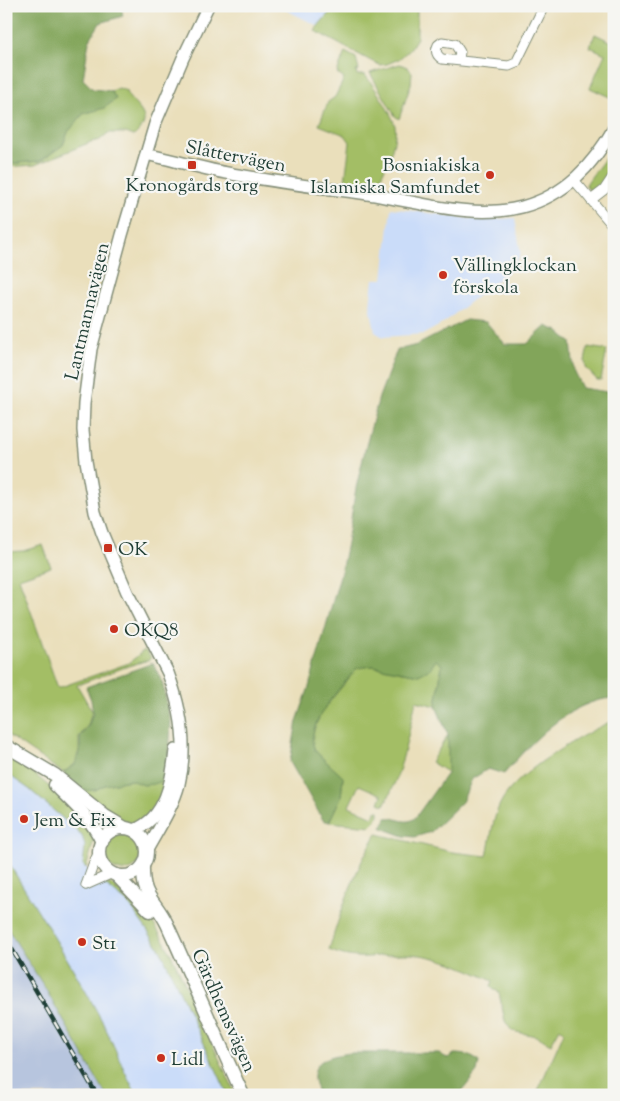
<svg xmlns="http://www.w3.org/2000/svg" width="620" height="1101" font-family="'Sorts Mill Goudy',serif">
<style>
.built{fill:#cadcf9}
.industrial{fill:#b7c5de}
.green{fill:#a3be65;stroke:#617e4c}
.forest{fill:#82a55a;stroke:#507147}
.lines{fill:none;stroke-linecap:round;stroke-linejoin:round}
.minor-casing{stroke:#848e78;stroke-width:11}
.tertiary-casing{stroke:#848e78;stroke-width:14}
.secondary-casing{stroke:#848e78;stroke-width:15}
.minor{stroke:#fff;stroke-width:9}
.tertiary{stroke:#fff;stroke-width:11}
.secondary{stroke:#fff;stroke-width:12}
.rail-casing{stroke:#1f3d34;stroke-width:4.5}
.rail{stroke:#f6f6f2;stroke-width:2.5;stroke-dasharray:8;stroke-linecap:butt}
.poi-dot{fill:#c8321e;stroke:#f6f6f2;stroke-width:2}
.labels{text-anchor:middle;stroke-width:4.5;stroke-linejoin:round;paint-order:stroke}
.street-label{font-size:19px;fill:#1f3d34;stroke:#f6f6f2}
.poi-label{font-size:19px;fill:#1f3d34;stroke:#f6f6f2;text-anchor:start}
</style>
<rect width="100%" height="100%" fill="#f6f6f2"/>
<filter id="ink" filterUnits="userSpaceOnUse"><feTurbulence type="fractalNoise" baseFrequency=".02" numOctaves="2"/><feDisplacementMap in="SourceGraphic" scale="10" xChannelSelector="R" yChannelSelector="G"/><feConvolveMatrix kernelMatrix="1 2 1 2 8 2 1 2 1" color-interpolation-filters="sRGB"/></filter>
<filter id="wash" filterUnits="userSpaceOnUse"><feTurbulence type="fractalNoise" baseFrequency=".0096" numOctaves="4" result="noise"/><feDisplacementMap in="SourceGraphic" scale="20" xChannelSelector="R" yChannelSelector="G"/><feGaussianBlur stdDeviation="1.12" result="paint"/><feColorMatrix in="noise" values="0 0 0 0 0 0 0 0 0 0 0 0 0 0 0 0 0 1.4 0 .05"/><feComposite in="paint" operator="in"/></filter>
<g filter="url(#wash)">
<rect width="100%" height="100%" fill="#eadfbb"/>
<!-- built -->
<g class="built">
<polygon points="278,6 405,6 358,46"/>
<polygon points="391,208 481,220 515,218 521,255 509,271 442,324 424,334 383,337 375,332 370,305 373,279 383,279"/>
<polygon points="6,773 29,789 82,835 85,846 83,865 129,904 160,949 228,1095 137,1095 126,1077 115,1048 101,1019 6,859"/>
</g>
<!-- industrial -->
<polygon class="industrial" points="6,926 45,988 106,1095 6,1095"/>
<!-- green -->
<g class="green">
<path d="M333,6H417V38L410,49L399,59L387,64L380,65L371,61L315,31C320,21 329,16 333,6Z"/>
<polygon points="595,34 614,43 614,99 590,88 605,54 590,47"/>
<path d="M345,52L356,58L359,70L356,71L357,75H365C372,83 393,115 395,126C398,138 384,176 375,185L345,181L350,142L345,135L319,125L328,102L335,97L344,79L337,73Z"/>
<polygon points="400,64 407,67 412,72 411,84 399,119 395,116 370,73"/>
<path d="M119,88L126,91C128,102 151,112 142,127C140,130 137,133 134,136L126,133H108L100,140L91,142L35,165L6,167V164L40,161L63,145L68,132L83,114L104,108L116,99L111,91Z"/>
<path d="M614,147V163L599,189L589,190L586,185C587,181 609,154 614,147Z"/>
<polygon points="588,347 607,350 601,380 597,380 586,368 585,361"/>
<polygon points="43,545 51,567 19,578 58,688 129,663 143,651 146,651 151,658 149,660 128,666 77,685 92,711 88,725 79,737 79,750 75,764 63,773 6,734 6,552 23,551"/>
<path d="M436,659L442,665L436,706L416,701C408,733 402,776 384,805L379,803L382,795L359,785L349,806L373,817L375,811H379V815L371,826L329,822L341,797L343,778C337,771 319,756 315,750C302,725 344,687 357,668L372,666L419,675Z"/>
<polygon points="461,714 450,774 431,762"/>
<path d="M614,720V1095H536L564,1032L560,1028L551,1044L536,1036L512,1031L505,1021L499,993L491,986L493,981C468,969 437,955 409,954C378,953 361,964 329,950C340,913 356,866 377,834L452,852L487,856C491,838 492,821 500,804C514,773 583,734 614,720Z"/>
<path d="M6,754C34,771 80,810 94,840L86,868L83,865L85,846L82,835L29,789L6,773Z"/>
<path d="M168,772C165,794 161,810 141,821C137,823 135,825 130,824C112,821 96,802 82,791L95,790L105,785L130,780L144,785Z"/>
<circle cx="123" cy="852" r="19"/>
<path d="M6,859C39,912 72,965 101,1019C114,1044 123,1071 137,1095H106L45,988L6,926Z"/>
<path d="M108,883C152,898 179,972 197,1011C210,1039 223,1067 236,1095H228L160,949L129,904L104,884Z"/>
</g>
<!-- forest -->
<g class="forest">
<polygon points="6,6 121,6 123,16 100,23 89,41 83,79 93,89 111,91 116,99 104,108 83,114 68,132 63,145 40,161 6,164"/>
<path d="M466,320L486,322L505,344H527L546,326L558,331L571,342L574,372L582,388L614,393V508L611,512L614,557V698C570,700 531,742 504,774L488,769L472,779L462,802L431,832L415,837L404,836L382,828L386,818C396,816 405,826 415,818L448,772V735L436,706L442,665L436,660L430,669L419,675L373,666L357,668C343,686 302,725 315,750C319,756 337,771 343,777L341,797L329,822L323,820L290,762L293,744L297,721L309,687L341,572L347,543L356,488L366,446L379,397L397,350L417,345Z"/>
<polygon points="153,663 162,681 171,721 168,772 163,781 154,784 144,785 130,780 105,785 95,790 82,791 63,773 76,764 80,750 80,737 89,725 93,712 91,700 86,687"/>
<path d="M350,1053H439L445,1057L449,1058L454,1054C463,1054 472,1055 479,1062L477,1072L459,1095H318C317,1089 313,1081 314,1075C315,1057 337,1055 350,1053Z"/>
</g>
</g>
<g filter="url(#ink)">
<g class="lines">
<defs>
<g id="minor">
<path d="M459,59L460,52L455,44L442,42L438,45C435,51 436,55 442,59L509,66L516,63L544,6"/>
<polyline points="574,180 614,227"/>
<polyline points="591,200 604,190 614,175"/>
<polyline points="86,885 95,860 99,852"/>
<polyline points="86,885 113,873"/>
</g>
<g id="tertiary">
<path d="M146,154C173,160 200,168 227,173C278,183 329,188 380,196C426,204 476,219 522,207C566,195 593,165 614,128"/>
<path d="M134,830C166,818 172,781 175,750"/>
<path d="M147,850C158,830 174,805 179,784C188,747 181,708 168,673L127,592L102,533L95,512L86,461L83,430L84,403L91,349L122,235L155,124L183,58L208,6"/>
</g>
<g id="secondary">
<polyline points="6,746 55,775 105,816 125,828"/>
<path d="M55,785C72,802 92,819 102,842"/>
<circle cx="123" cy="852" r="24"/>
<path d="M143,866C142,898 155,899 167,924C193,981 217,1038 243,1095"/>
<polyline points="116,875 150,911"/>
</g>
</defs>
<!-- minor casing -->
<use href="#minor" class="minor-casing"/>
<!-- tertiary casing -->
<use href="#tertiary" class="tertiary-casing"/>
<!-- secondary casing -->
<use href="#secondary" class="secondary-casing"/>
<!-- minor -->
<use href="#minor" class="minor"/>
<!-- tertiary -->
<use href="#tertiary" class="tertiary"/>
<!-- secondary -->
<use href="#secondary" class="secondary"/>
<defs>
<polyline id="rail" points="6,939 97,1095"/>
</defs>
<!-- rail casing -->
<use href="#rail" class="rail-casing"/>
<!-- rail -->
<use href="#rail" class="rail"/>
</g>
</g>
<!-- markers -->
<g class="poi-dot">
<rect x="187" y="160" width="10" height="10" rx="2.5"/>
<circle cx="490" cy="175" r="5"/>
<circle cx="443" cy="275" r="5"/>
<rect x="103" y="543" width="10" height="10" rx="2.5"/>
<circle cx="114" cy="629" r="5"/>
<circle cx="24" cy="819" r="5"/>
<circle cx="82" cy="942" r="5"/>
<circle cx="161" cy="1058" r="5"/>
</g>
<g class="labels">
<!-- street labels -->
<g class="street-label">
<text transform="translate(236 155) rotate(11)" y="7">Slåttervägen</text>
<text transform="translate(86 311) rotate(-77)" y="7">Lantmannavägen</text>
<text transform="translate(225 1010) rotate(66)" y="7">Gärdhemsvägen</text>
</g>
<!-- poi labels -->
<g class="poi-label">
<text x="480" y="171" text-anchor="end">Bosniakiska<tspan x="480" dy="22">Islamiska Samfundet</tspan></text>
<text x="192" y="191" text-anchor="middle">Kronogårds torg</text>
<text x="453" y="271">Vällingklockan<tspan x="453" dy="22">förskola</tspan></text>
<text x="118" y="555">OK</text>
<text x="124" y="636">OKQ8</text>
<text x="34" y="826">Jem &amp; Fix</text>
<text x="92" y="949">St1</text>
<text x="171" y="1065">Lidl</text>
</g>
</g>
<!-- margin -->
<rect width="620" height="1101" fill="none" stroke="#f6f6f2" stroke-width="25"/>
</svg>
